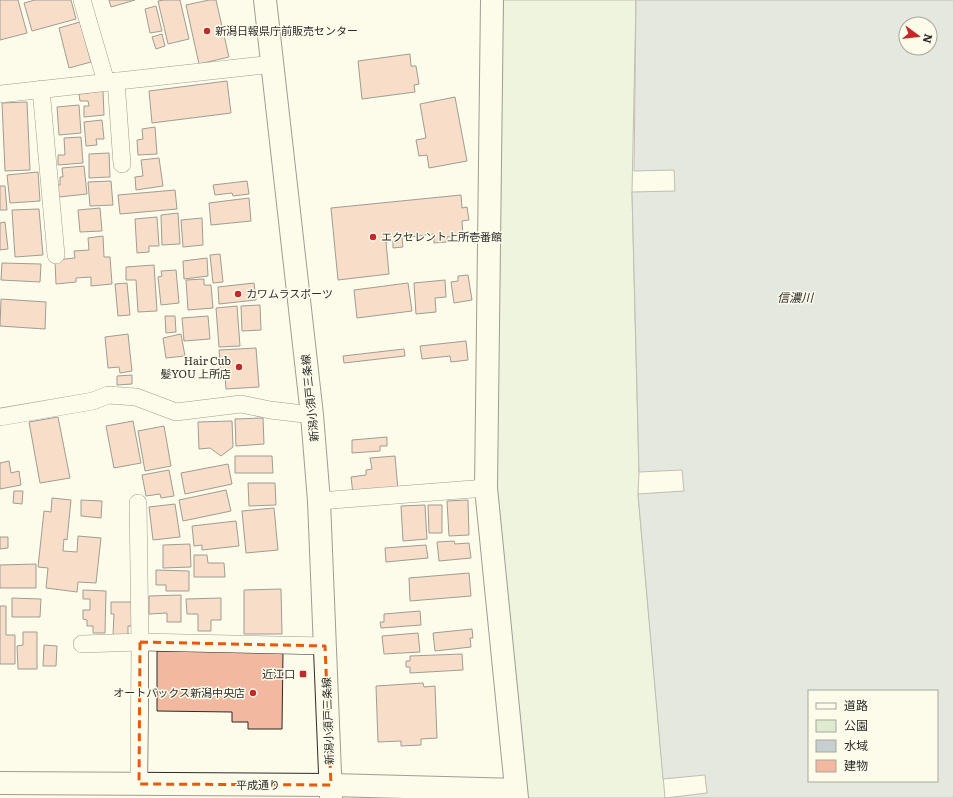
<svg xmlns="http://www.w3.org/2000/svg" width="954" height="798" font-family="Literata,'Noto Sans JP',serif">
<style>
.green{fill:#deebd1;stroke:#74746e}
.water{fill:#c7d0d0;stroke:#74746e;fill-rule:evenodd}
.building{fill:#f2b8a0;stroke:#2b2b2b}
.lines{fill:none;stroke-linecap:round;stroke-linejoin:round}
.minor-casing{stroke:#2b2b2b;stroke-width:18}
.tertiary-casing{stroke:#2b2b2b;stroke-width:24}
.primary-casing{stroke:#2b2b2b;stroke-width:24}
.minor{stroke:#fdfbea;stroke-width:17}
.tertiary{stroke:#fdfbea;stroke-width:22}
.primary{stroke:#fdfbea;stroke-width:22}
.marked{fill:none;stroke:#e8590c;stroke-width:3;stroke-dasharray:8 5;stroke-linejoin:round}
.poi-dot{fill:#c62828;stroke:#fdfbea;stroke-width:1.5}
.labels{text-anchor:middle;stroke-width:3;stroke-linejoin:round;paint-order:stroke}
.poi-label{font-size:11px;fill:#2b2b2b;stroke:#fdfbea;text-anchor:start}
.street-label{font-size:11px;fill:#2b2b2b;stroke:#fdfbea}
.water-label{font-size:12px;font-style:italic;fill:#2b2b2b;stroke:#fdfbea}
</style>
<rect width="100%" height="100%" fill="#fdfbea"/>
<!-- green -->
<polygon class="green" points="503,0 636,0 632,192 639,472 638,494 665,798 525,798 494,489"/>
<!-- water -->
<path class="water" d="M636,0H954V798H665L707,793L705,775L663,779L638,494L684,491L682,470L639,472L632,192L675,191L674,170L634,171ZM906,24H930V48H906ZM809,691H937V781H809Z"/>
<!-- building -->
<g class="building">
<polygon points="0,0 18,0 27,33 0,40"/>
<polygon points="35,0 71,0 76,19 32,31 24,3"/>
<polygon points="109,0 135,0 111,7"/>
<polygon points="164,0 180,0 189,39 168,44 158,1"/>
<polygon points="209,0 216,0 229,57 199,64 186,5"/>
<polygon points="156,6 162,31 150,33 145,9"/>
<polygon points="80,22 91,62 69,68 59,28"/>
<polygon points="162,34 165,46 156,49 152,37"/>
<polygon points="410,54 411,66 416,66 419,84 414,85 415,92 362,99 358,61"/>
<polygon points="227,81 231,113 152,123 149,91"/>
<polygon points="103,91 104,115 84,117 84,106 89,106 88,101 80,101 79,94"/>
<polygon points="455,97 467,161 429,168 427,155 419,156 416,140 426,138 420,104"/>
<polygon points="27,102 30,170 5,171 2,103"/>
<polygon points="79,105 81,133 59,135 57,107"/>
<polygon points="102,120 104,139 96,139 97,145 86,146 84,122"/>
<polygon points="155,127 157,154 138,155 137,140 143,139 142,129"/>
<polygon points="81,137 83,163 58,165 58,155 65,155 64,138"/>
<polygon points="109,153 110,177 89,178 89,154"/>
<polygon points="159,158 163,186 136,190 135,177 143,176 141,160"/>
<polygon points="84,166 87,194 59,197 57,185 60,185 60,177 63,177 62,168"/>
<polygon points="38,172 40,201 10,203 7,175"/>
<polygon points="111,181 113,205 90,206 88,182"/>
<polygon points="247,181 249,194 233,196 232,193 215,195 213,185"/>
<polygon points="0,186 5,186 7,210 0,210"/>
<polygon points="175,190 177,209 120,214 118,195"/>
<polygon points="461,195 462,208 467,207 469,220 462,221 463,236 447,237 447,242 434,243 434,234 402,238 403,247 393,248 393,241 386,242 389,274 338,280 331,208"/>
<polygon points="249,198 251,221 211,225 209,203"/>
<polygon points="100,208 102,231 80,232 78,210"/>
<polygon points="39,209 43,255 15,257 12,210"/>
<polygon points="178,213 180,244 162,245 161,215"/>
<polygon points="157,217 159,246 149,246 149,252 137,253 135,219"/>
<polygon points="202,218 203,245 183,247 181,220"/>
<polygon points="5,222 8,249 0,250 0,223"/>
<polygon points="103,236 104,257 110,257 112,284 91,286 91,277 76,278 76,282 56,284 55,260 75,258 74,251 89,250 88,238"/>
<polygon points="220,254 223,282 213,283 210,255"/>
<polygon points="207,258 208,276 184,279 183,261"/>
<polygon points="2,263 41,264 40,282 1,280"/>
<polygon points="154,265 157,311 138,312 136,280 126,280 126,267"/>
<polygon points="176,270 179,303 161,305 158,277 162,276 161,271"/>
<polygon points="468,275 472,300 454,303 451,282 458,281 458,276"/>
<polygon points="204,279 204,285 211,285 213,308 188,310 186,280"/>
<polygon points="445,280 446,297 435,298 436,312 416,314 414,283"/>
<polygon points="127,283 130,315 118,316 115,284"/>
<polygon points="254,283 256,300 219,304 218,287"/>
<polygon points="408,283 412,311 357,318 354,290"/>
<polygon points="1,299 46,302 45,329 0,326"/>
<polygon points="260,305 261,330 242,331 241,306"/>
<polygon points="237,306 240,346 219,347 216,308"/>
<polygon points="165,316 175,316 176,332 166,333"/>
<polygon points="208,316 210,339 184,341 182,318"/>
<polygon points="128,334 132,371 120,373 119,367 108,368 105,337"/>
<polygon points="181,334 185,356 166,358 163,338"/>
<polygon points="466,341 468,360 451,362 450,356 422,359 420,346"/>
<polygon points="256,348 259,387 226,389 225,376 221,376 219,350"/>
<polygon points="404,349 405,356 344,363 343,356"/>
<polygon points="132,375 132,384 117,385 117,376"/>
<polygon points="58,417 70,478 40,483 29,422"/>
<polygon points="263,418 264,444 236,446 235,419"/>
<polygon points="133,421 141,463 114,468 106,426"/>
<polygon points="232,421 233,447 221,456 210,448 199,449 198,422"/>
<polygon points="164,426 171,466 145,471 138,431"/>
<polygon points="387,437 387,446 380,446 380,451 352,453 352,440"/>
<polygon points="235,456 272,456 273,473 235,473"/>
<polygon points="395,456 398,490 353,494 351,477 366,475 366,470 372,469 370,458"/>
<polygon points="9,461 11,473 19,471 21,485 0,489 0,463"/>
<polygon points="228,464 232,484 185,494 181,473"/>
<polygon points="169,470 174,496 161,498 160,494 146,496 142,475"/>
<polygon points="248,483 275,483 276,505 249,506"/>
<polygon points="226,490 231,511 183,521 179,500"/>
<polygon points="14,491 23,491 22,504 13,503"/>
<polygon points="52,498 71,500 67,540 64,539 63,551 77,552 78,536 101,538 96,583 78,582 77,592 46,588 48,568 38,567 44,511 51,512"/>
<polygon points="81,500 102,501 101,518 81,516"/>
<polygon points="468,500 469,535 449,536 447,501"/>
<polygon points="175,504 180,537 153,540 149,507"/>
<polygon points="425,505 427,539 403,541 401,506"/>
<polygon points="428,505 442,505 442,533 429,533"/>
<polygon points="274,508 278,550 246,553 242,511"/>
<polygon points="236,521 239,546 202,550 202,545 194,546 192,526"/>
<polygon points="0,537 8,537 8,548 0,549"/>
<polygon points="454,541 455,544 469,543 471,558 439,561 437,542"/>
<polygon points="190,544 191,567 163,568 163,545"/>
<polygon points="426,545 428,558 386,562 385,548"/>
<polygon points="194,555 207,555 208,563 224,563 225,577 194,577"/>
<polygon points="36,564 36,588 0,588 0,565"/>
<polygon points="156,570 189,571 189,591 166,591 166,585 156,585"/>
<polygon points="469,573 471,596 410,601 409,578"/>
<polygon points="281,589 282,634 244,634 244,590"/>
<polygon points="83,590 106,591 105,633 93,633 93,626 87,626 87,620 83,619 83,610 90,610 90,599 83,599"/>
<polygon points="181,595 181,622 167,622 167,613 149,614 149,596"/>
<polygon points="12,598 41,599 40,617 12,617"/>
<polygon points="221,598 221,620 211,620 211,631 198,631 198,614 187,614 186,599"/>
<polygon points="111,602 135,602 135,626 128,626 128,636 113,635 114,614 111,614"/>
<polygon points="0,606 6,606 6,635 15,635 15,664 0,664"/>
<polygon points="420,611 421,625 381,628 380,622 384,622 384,614"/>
<polygon points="472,629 473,638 470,638 471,647 435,651 433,633"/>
<polygon points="23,632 37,632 37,669 18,669 17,646 23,645"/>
<polygon points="418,633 420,652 384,654 382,636"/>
<polygon points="44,645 57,646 56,666 43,666"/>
<polygon points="157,651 283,652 282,729 248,729 248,722 232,722 232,712 157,711"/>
<polygon points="462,654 463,670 410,673 410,667 406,667 406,661 410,661 410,656"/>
<polygon points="423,683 424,687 435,686 437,738 421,739 421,745 401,746 401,741 378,742 376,686"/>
</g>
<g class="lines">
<defs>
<g id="minor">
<polyline points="82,0 106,82"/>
<polyline points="116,81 122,164"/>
<polyline points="41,89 56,255"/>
<polyline points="0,94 273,64"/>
<polyline points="0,417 93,401 108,395 136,397 176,412 241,404 270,410 312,415"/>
<polyline points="319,501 486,488"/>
<polyline points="138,503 140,642 139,784"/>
<polyline points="82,644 140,642 325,646"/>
</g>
<g id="tertiary">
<polyline points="492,0 486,488 517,798"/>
<polyline points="0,783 331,785 516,790"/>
</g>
<polyline id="primary" points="265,0 312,415 319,501 331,798"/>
</defs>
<!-- minor casing -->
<use href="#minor" class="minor-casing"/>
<!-- tertiary casing -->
<use href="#tertiary" class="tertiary-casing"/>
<!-- primary casing -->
<use href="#primary" class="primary-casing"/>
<!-- minor -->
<use href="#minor" class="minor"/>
<!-- tertiary -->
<use href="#tertiary" class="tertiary"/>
<!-- primary -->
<use href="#primary" class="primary"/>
</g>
<!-- marked area -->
<path d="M0 0H954V798H0ZM140,642L325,646L331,785L139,784Z" fill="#fdfbea" fill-opacity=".55" fill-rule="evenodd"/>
<path class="marked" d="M140,642L325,646L331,785L139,784Z"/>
<!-- markers -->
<g class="poi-dot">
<circle cx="207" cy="31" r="4"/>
<circle cx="373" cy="237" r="4"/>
<circle cx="238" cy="294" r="4"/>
<circle cx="239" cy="367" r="4"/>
<rect x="299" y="670" width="8" height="8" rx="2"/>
<circle cx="253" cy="693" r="4"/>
</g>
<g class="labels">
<!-- poi labels -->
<g class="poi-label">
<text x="215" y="35">新潟日報県庁前販売センター</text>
<text x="381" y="241">エクセレント上所壱番館</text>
<text x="246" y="298">カワムラスポーツ</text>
<text x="231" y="365" text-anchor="end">Hair Cub<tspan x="231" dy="13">髪YOU 上所店</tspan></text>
<text x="295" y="678" text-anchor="end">近江口</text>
<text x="245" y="697" text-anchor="end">オートバックス新潟中央店</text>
</g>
<!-- street labels -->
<g class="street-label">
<text transform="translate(310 398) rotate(-96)" y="4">新潟小須戸三条線</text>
<text transform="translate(328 721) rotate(-92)" y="4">新潟小須戸三条線</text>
<text x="258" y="789">平成通り</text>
</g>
<!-- water labels -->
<g class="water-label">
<text x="795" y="302">信濃川</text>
</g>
</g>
<!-- legend -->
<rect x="808" y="690" width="130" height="92" fill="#fdfbea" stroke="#a9a89e"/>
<rect x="816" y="703" width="20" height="6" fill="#fdfbea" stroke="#a9a89e"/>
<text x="844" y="710" font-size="12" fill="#2b2b2b">道路</text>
<rect x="816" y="720" width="20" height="12" fill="#deebd1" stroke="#a9a89e"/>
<text x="844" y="730" font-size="12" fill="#2b2b2b">公園</text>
<rect x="816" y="740" width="20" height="12" fill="#c7d0d0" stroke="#a9a89e"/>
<text x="844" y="750" font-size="12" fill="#2b2b2b">水域</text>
<rect x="816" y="760" width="20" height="12" fill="#f2b8a0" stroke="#a9a89e"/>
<text x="844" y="770" font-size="12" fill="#2b2b2b">建物</text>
<!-- north arrow -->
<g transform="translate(918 36) rotate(105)"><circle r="19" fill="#fdfbea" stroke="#a9a89e"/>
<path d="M0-3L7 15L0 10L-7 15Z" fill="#c62828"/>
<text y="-6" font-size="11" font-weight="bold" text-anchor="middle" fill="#2b2b2b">N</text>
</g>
</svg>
